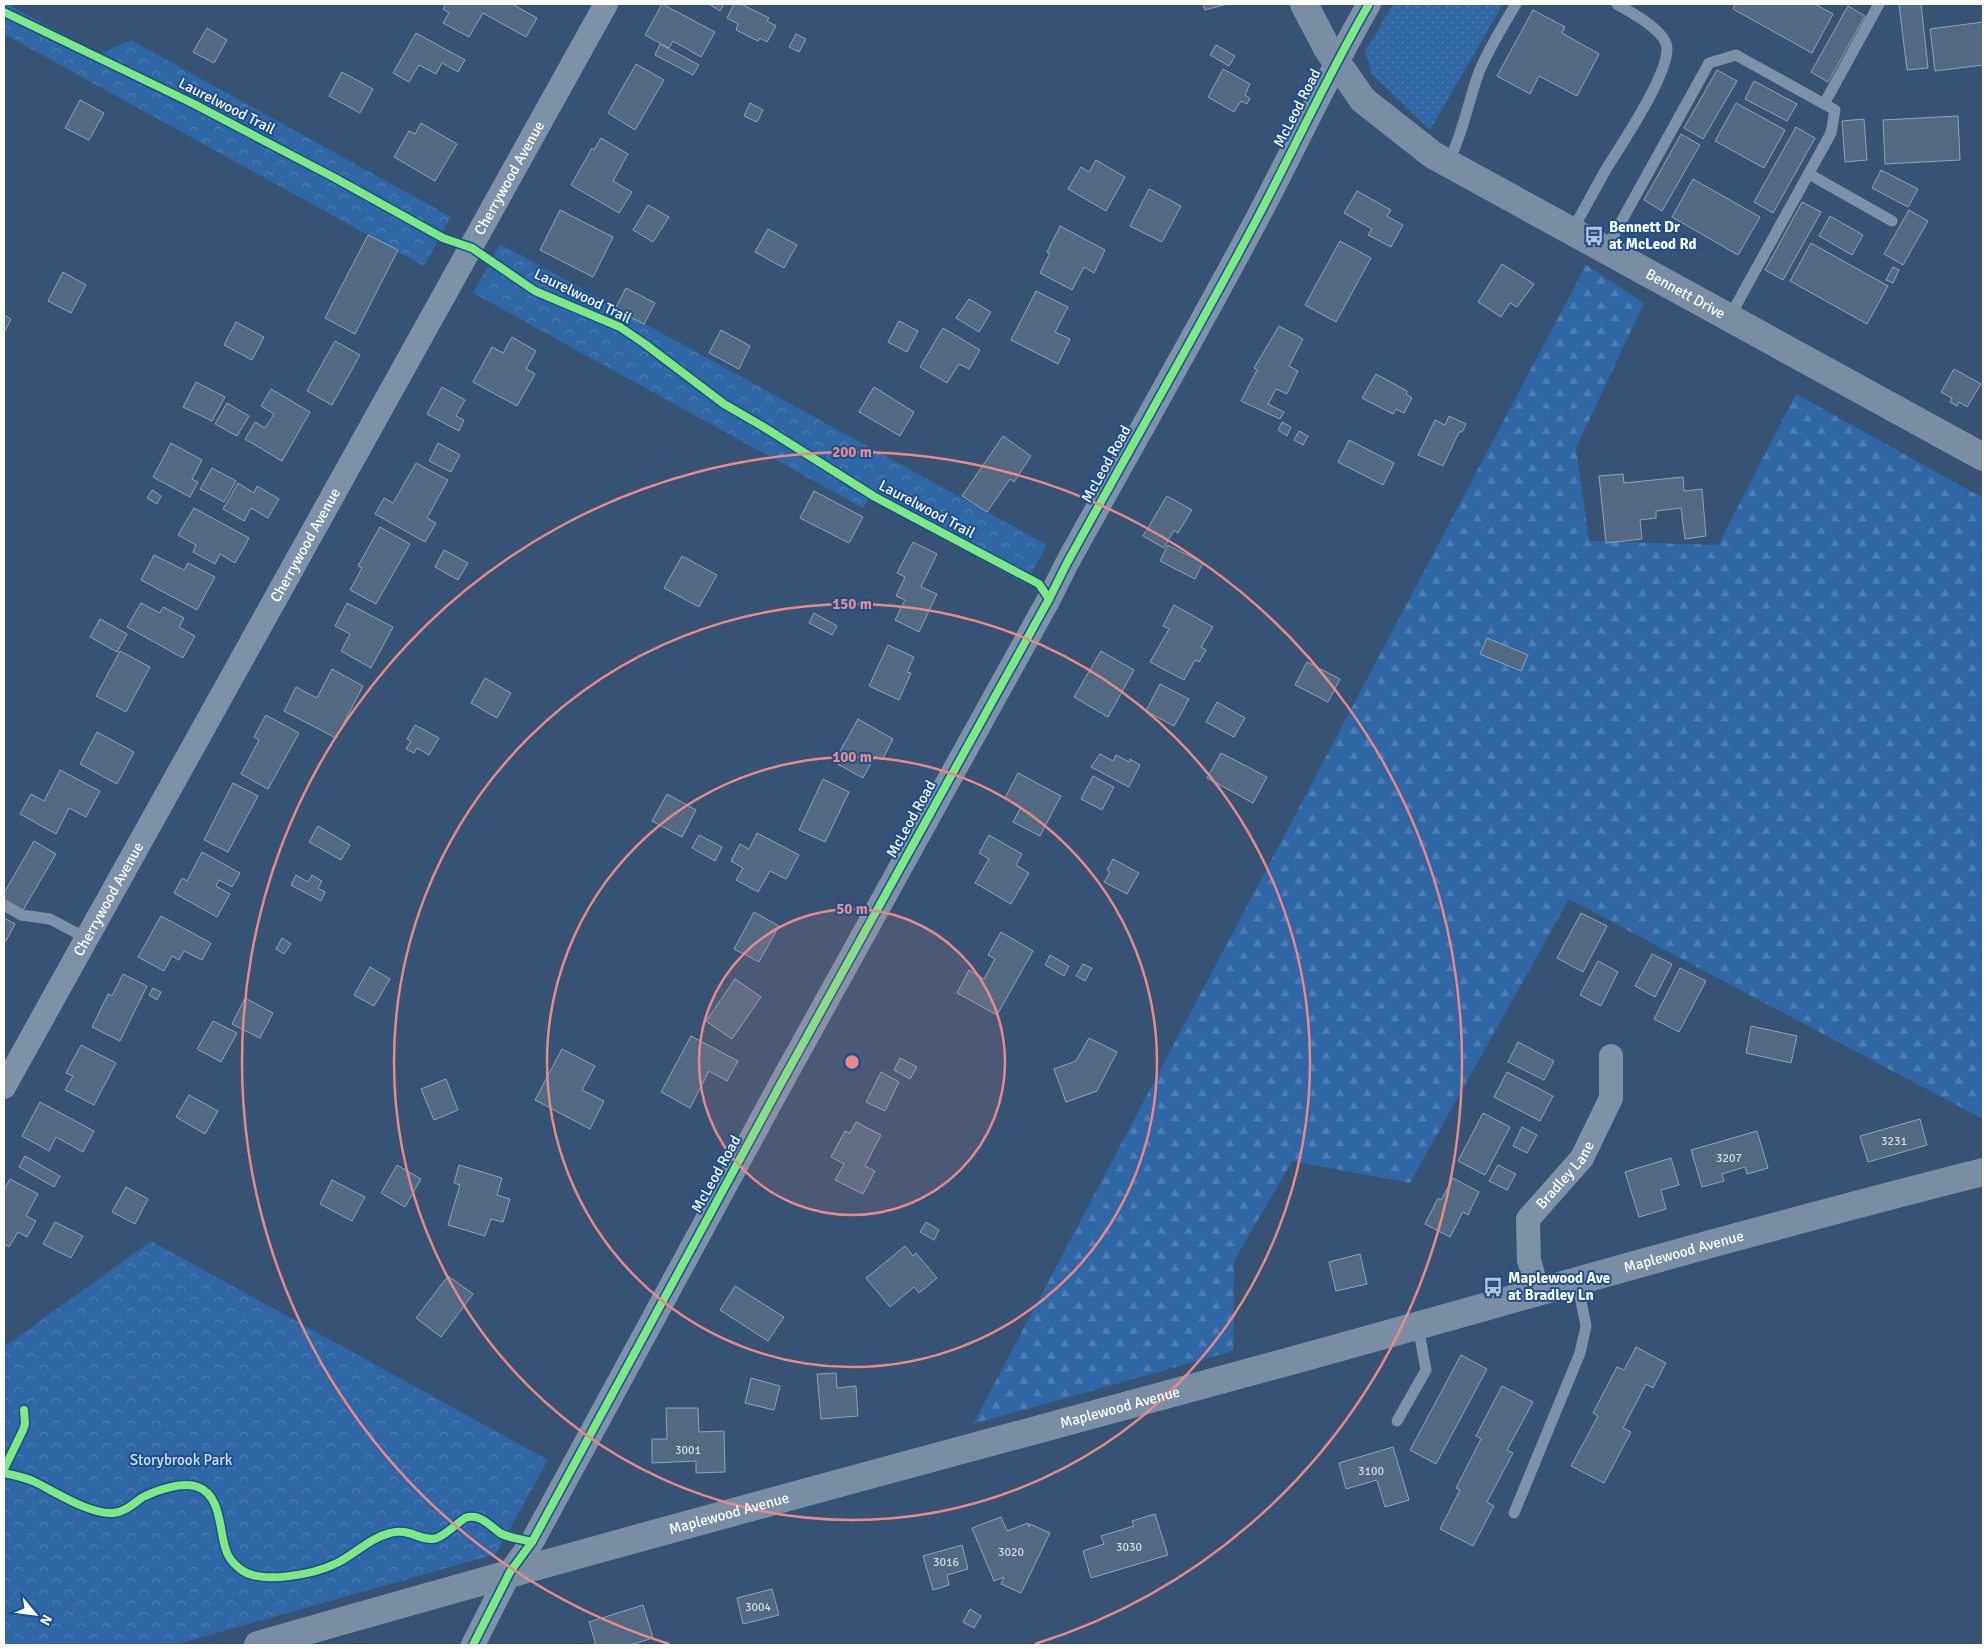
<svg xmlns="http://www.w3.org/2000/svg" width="1987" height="1649" font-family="Signika,sans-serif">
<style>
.grass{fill:url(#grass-dots)}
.forest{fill:url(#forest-firs)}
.park{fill:url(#park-crowns)}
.building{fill:#526984;stroke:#92a2b6}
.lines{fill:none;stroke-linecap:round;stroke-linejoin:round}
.lane{stroke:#7d92a8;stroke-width:11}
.street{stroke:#7d92a8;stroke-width:24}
.secondary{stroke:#798da4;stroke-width:28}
.cycleway-casing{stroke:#1b4f8f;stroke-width:11}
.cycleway{stroke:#7ce984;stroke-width:8}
.ring{fill:none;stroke:#e88989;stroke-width:2.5}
.labels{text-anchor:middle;stroke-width:4;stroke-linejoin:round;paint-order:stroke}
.number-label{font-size:12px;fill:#d4dae0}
.street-label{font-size:15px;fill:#fff;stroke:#1b4f8f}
.poi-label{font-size:15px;font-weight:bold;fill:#fff;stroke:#1b4f8f;text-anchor:start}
.park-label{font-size:15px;fill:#cfe3fa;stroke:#1b4f8f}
.centre{fill:#e88989;stroke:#1b4f8f;stroke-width:2.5}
.ring-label{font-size:15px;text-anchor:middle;font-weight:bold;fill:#e88989;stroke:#1b4f8f;stroke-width:4;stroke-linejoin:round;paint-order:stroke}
</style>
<defs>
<pattern id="grass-dots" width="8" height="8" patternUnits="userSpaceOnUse" patternTransform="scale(1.25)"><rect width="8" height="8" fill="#2f66a5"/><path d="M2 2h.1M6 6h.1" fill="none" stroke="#4e7db2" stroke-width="1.8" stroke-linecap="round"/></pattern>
<pattern id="forest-firs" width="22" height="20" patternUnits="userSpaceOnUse" patternTransform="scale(1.25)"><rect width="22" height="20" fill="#2f66a5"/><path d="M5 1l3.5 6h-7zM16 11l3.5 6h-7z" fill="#4e7db2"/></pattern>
<pattern id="park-crowns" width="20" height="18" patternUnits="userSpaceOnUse" patternTransform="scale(1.25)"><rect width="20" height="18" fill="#2f66a5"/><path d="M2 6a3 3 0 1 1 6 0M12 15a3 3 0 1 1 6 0" fill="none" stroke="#4e7db2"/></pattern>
</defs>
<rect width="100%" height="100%" fill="#365274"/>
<!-- grass -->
<polygon class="grass" points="1393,4 1503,4 1430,130 1372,74 1365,51"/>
<!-- forest -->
<polygon class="forest" points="1586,265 1644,303 1576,448 1589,541 1718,545 1796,394 1983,498 1983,1119 1569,899 1410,1183 1292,1161 1234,1261 1233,1351 973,1424"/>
<!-- park -->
<g class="park">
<polygon points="4,4 7,4 100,54 131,40 451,217 424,266 4,34"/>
<polygon points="500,244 1047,545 1025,584 870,497 863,508 473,293"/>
<polygon points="151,1241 548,1460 496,1554 174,1645 4,1645 4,1347"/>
</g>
<!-- building -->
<g class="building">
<polygon points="446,4 512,4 537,18 526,37 483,13 469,37 443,23 449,13 443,9"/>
<polygon points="662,4 715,32 701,57 673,41 669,48 645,35"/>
<polygon points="709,4 724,4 720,11"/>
<polygon points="734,4 741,4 769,18 767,21 776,26 767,42 760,38 758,41 736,30 738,24 727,18"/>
<polygon points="1203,4 1227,4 1205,10"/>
<polygon points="1735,4 1815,4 1833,14 1812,53 1733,9"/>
<polygon points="1899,4 1921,4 1928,68 1907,70"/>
<polygon points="1848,6 1865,16 1828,82 1811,72"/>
<polygon points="1533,10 1565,27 1562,33 1599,54 1577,96 1539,76 1530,94 1497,76"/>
<polygon points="1983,22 1983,65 1935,71 1930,29"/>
<polygon points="207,28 227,40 214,63 193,52"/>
<polygon points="416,33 465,60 458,72 442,63 436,74 419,65 409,82 393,73"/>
<polygon points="796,34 806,39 799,52 789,47"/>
<polygon points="660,44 699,65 693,75 655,55"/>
<polygon points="1216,45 1235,56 1229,66 1210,55"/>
<polygon points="636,64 664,80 635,130 608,113"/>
<polygon points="1223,69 1250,84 1245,95 1250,98 1247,104 1241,101 1234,112 1208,97"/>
<polygon points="1717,70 1737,81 1703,139 1684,128"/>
<polygon points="342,72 373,89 360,113 329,96"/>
<polygon points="1754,81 1797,104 1787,121 1745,99"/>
<polygon points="80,100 104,113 89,140 65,128"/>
<polygon points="750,103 763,110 757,122 744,116"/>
<polygon points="1736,103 1785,130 1764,168 1715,141"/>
<polygon points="1958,116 1960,160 1885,164 1883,120"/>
<polygon points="1864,119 1867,160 1845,162 1842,121"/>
<polygon points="421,123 457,144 435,181 394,157 409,131 415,134"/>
<polygon points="1796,127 1815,138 1773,213 1754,202"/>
<polygon points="1681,134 1700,145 1662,211 1644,200"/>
<polygon points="601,138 628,154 613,181 632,192 619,213 571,185 592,148 594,150"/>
<polygon points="1096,160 1125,177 1106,211 1068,189 1081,167 1089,172"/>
<polygon points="1881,170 1918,189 1908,207 1872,188"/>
<polygon points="1693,179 1760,217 1738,255 1672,217"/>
<polygon points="1149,189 1181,206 1162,242 1130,226"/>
<polygon points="1357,191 1391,210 1387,216 1403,225 1391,247 1368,235 1372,229 1344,213"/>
<polygon points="1802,202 1821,212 1783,280 1765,270"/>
<polygon points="648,205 669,217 653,242 633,230"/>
<polygon points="560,210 613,237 593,277 540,250"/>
<polygon points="1909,210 1928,221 1903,265 1884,254"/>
<polygon points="1830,216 1863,235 1852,255 1819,236"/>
<polygon points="1060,226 1105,250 1094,273 1084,267 1072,290 1040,273 1050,253 1047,252"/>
<polygon points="768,229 797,245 784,268 755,252"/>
<polygon points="368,235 398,250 355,334 325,318"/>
<polygon points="1340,241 1371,258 1336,322 1305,305"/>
<polygon points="1811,243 1888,286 1867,324 1790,281"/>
<polygon points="1502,264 1534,284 1517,307 1510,303 1501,317 1478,302"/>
<polygon points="1893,267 1899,270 1893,283 1886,280"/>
<polygon points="63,272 86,285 71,313 48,301"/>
<polygon points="626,288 655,303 644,324 615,309"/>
<polygon points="1036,291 1068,307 1055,332 1070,339 1058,364 1011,340"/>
<polygon points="969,299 991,312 979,332 956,318"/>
<polygon points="4,315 11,319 5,331 4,330"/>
<polygon points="899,321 918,331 907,352 888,342"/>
<polygon points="236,322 264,337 252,360 224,345"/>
<polygon points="1279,326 1303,339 1289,366 1298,371 1287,394 1276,389 1268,404 1284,412 1280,419 1241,401 1257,370 1254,368"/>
<polygon points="943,328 980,350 969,369 959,364 947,383 920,367"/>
<polygon points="721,330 750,346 739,369 709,353"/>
<polygon points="512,337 536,351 526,369 535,374 517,406 473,382 492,347 503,353"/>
<polygon points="335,341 360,355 332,405 307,391"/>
<polygon points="1954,369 1981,384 1967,407 1959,402 1957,406 1950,402 1952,398 1941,392"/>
<polygon points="1376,374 1407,391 1406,394 1412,398 1404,413 1396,409 1393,414 1362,398"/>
<polygon points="196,382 225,397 212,421 183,407"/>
<polygon points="442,387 465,400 456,416 464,420 459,431 427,414"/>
<polygon points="874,387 914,412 900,436 859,412"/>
<polygon points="271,389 310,412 282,461 245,439 255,422 265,428 274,414 261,406"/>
<polygon points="227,403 249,416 237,436 215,424"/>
<polygon points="1449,416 1466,424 1462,432 1459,432 1443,466 1418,455 1435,420 1445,425"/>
<polygon points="1282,422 1291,427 1287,436 1278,430"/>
<polygon points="1299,431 1308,436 1303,445 1294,440"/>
<polygon points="1003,436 1031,456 1014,482 1010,479 987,512 962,496"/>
<polygon points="1349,440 1394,463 1383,485 1338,462"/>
<polygon points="171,443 202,460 192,479 198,482 190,497 153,477"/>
<polygon points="438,443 460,455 451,472 429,461"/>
<polygon points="416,463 448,480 427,518 436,523 425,542 375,514 384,498 393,503"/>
<polygon points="212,468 236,481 224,502 200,489"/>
<polygon points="1623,474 1624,483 1683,477 1684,491 1702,489 1706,536 1685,539 1681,508 1656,511 1656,518 1640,520 1642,539 1606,543 1599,476"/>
<polygon points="238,483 254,493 257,486 279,499 268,518 251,508 244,521 223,509"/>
<polygon points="152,490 161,496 157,504 147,498"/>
<polygon points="814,491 863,517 849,543 800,518"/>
<polygon points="1167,496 1192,510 1178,533 1174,530 1164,548 1143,536"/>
<polygon points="194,508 249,538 235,563 220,554 215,564 193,552 196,545 178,535"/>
<polygon points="380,527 410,544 376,604 350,590 362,568 358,566"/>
<polygon points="913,542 937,554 921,587 937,594 919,632 895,620 905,600 896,596 905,577 897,573"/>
<polygon points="1168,545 1203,563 1195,579 1160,561"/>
<polygon points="444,550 468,563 458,580 435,567"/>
<polygon points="154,555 184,570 188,563 215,577 197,610 141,580"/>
<polygon points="682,556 717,575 699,607 664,588"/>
<polygon points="141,603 160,613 163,607 184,618 179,627 195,636 183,658 127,627"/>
<polygon points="347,603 393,627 371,668 341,651 350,634 335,626"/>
<polygon points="1174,605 1213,627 1201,647 1206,650 1199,662 1195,660 1184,680 1150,662 1169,629 1163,626"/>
<polygon points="814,613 837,626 832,635 809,623"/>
<polygon points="100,619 127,634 117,652 90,637"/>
<polygon points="1487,638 1528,655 1521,671 1480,654"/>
<polygon points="888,645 914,657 907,672 911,673 899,700 869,686"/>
<polygon points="120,651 150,667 126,712 96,696"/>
<polygon points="1101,651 1134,670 1108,717 1074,697"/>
<polygon points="1307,662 1340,679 1328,702 1295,685"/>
<polygon points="332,669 363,686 336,738 284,711 296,687 317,698"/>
<polygon points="485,678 511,693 497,718 471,703"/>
<polygon points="1160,684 1189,699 1174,726 1146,711"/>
<polygon points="1217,702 1245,718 1234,737 1206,722"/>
<polygon points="266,715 299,733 268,789 241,774 259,740 254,737"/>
<polygon points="858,719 893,739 882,760 875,756 863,778 834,762"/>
<polygon points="415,725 439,738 429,755 417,748 414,753 406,749 411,741 407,739"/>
<polygon points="97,732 134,752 117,784 80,764"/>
<polygon points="1221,753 1267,777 1253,803 1207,778"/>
<polygon points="1100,754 1113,761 1116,755 1129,762 1130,759 1140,765 1129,787 1091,767"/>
<polygon points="60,770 100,791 86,817 69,808 56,834 20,814 31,794 44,801"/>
<polygon points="1018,773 1061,796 1040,836 1013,822 1021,807 1005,798"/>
<polygon points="1093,776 1114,787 1102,810 1081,799"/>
<polygon points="823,779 849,792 825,842 799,830"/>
<polygon points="233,783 258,796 228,852 204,840"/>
<polygon points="667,794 696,810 682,837 652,821"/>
<polygon points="318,826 350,845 341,860 309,842"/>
<polygon points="757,833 799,855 786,879 770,871 758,892 736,880 743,868 731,861 740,844 749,849"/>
<polygon points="699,835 722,847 715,861 692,848"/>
<polygon points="989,835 1022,854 1016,865 1029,873 1011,904 975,883 989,859 979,853"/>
<polygon points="34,841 56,854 23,910 4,899 4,893"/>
<polygon points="202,852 240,873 232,887 219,880 216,886 230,894 217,917 174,893 182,878 187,881"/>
<polygon points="1113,859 1139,873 1127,894 1104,882 1110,872 1107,870"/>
<polygon points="296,875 308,882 312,875 322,881 318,888 325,892 321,901 291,885"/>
<polygon points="754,912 779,926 759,962 734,949"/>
<polygon points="1581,913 1607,926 1583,972 1557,958"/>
<polygon points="161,916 211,943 202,960 184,951 179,960 172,956 164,971 138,957"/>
<polygon points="4,918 15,924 6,941 4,940"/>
<polygon points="1001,932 1033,951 997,1015 957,993 969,970 984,979 995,959 988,955"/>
<polygon points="282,938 291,944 284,954 276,949"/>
<polygon points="1652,954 1672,964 1655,997 1635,986"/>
<polygon points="1050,955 1069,966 1064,976 1045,965"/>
<polygon points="1598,961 1618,972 1601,1006 1580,995"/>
<polygon points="1083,964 1092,968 1085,981 1076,976"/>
<polygon points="370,967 390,979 374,1006 354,995"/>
<polygon points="1680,968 1706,981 1679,1032 1654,1019"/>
<polygon points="123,974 147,986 120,1041 92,1027 108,994 112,996"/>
<polygon points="735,979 761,997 732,1039 706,1021"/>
<polygon points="153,988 161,992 157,1000 149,995"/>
<polygon points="245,998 273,1013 260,1038 232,1024"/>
<polygon points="213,1021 237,1033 221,1062 197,1049"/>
<polygon points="1751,1026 1797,1036 1791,1063 1746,1053"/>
<polygon points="691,1036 738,1061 727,1081 709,1071 690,1108 661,1092"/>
<polygon points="1089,1038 1117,1052 1097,1091 1066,1102 1054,1069 1076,1061"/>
<polygon points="1518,1042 1554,1061 1544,1080 1508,1062"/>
<polygon points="81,1045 116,1063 94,1105 65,1090 73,1076 66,1073"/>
<polygon points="562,1049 595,1066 582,1090 604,1101 590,1129 535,1100"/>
<polygon points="900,1058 917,1067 910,1079 894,1070"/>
<polygon points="881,1072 899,1082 885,1111 866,1102"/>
<polygon points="1507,1072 1553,1096 1540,1121 1494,1097"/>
<polygon points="446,1079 458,1110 434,1120 421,1089"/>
<polygon points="189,1095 218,1111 205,1134 176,1117"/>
<polygon points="40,1102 94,1131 83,1152 56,1137 49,1151 22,1136"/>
<polygon points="1483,1113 1510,1127 1485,1175 1458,1161"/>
<polygon points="1920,1119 1927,1145 1868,1162 1860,1136"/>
<polygon points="856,1122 881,1135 865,1166 875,1171 863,1194 835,1180 844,1164 831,1157 845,1131 850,1133"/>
<polygon points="1522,1127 1537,1135 1527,1153 1513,1146"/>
<polygon points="1757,1131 1768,1168 1747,1174 1745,1167 1722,1174 1724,1181 1702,1187 1691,1150"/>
<polygon points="25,1156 60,1176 54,1187 19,1167"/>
<polygon points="1671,1158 1679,1185 1661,1190 1666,1209 1639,1217 1625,1172"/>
<polygon points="397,1165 421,1179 405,1207 381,1193"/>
<polygon points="459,1165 502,1178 497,1195 510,1199 503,1222 491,1219 485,1236 448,1225 460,1185 454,1183"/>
<polygon points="1498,1165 1516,1174 1507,1190 1489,1181"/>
<polygon points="1453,1178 1479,1192 1468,1215 1463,1212 1450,1237 1425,1224 1438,1198 1441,1200"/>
<polygon points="10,1179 38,1194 26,1216 36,1221 27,1237 18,1232 9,1247 4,1244 4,1190"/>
<polygon points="332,1180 365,1197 352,1221 320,1204"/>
<polygon points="126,1187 148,1199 135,1224 112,1212"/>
<polygon points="55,1222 83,1236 71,1258 43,1244"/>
<polygon points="926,1222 939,1230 934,1240 920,1232"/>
<polygon points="905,1246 913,1256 916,1253 937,1278 919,1293 914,1287 890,1307 866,1278"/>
<polygon points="1360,1254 1367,1284 1336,1291 1329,1262"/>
<polygon points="448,1276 473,1294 441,1337 416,1318"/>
<polygon points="735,1286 784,1317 768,1341 720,1310"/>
<polygon points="1636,1347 1666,1363 1653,1388 1646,1384 1623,1428 1631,1432 1604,1483 1571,1466 1598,1416 1593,1413 1617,1367 1624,1370"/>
<polygon points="1461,1355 1487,1369 1436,1464 1410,1450"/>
<polygon points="836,1373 837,1388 856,1386 858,1416 821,1419 817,1374"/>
<polygon points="751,1378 780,1386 774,1410 745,1403"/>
<polygon points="1502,1386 1533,1402 1507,1450 1513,1453 1487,1502 1494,1506 1473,1546 1440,1529 1460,1490 1456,1488 1481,1439 1476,1436"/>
<polygon points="666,1408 698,1408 699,1432 724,1431 725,1472 696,1473 696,1461 652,1463 652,1439 667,1439"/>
<polygon points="1393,1447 1409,1500 1385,1507 1377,1480 1346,1489 1339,1463"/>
<polygon points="1155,1514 1168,1555 1091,1578 1083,1551 1104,1544 1101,1536 1134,1526 1132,1521"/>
<polygon points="1001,1517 1007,1531 1028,1523 1029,1527 1030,1524 1050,1533 1021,1593 1001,1584 1004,1577 994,1581 972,1528"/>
<polygon points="962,1545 968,1569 947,1575 949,1585 933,1590 923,1556"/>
<polygon points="772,1589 779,1615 743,1624 737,1598"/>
<polygon points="643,1605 653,1638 630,1645 596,1645 589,1622"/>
<polygon points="970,1609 981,1616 974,1628 963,1622"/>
</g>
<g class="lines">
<!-- lane -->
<g class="lane">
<polyline points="1824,104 1879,4"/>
<path d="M1448,163C1463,134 1468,102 1479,72C1489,48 1503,26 1516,4"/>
<polyline points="1809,174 1892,221"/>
<path d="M1572,231C1583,211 1594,191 1605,171C1621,145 1668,76 1667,48C1666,30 1631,13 1617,4"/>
<polyline points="1606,249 1709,63 1736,55 1835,110 1831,133 1729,318"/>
<polyline points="4,905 21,915 50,919 86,938"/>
<polyline points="1397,1421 1426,1370 1418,1326"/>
<polyline points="1514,1513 1580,1353 1586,1326 1577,1281"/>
</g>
<!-- street -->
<g class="street">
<path id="s1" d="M4,1087L606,4"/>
<path id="s2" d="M1538,1292L1529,1260L1528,1219L1582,1158L1611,1098V1056"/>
<path d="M473,1645L510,1572L532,1542L779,1087L1049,599L1067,563C1131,447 1197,332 1259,215C1296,145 1329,73 1369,4"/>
</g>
<!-- secondary -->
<g class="secondary">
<path id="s3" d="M1304,4L1327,48L1363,100L1433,155L1983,457"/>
<path id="s4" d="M258,1645C595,1548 934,1458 1272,1366C1509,1301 1745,1232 1983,1172"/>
</g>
<defs>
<g id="cycleway">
<polyline points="4,12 194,104 335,178 443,238 472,248 535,291 620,327 645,344 724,404 762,426 875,497 1039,584 1049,599"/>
<polyline points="4,1469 23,1430 25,1424 24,1410"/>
<path d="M4,1473C14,1475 23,1477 33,1481C54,1491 90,1515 113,1513C125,1512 134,1503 143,1497C157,1490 183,1481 198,1487C222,1496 219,1532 226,1550C228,1557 234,1564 239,1568C259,1586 315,1574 337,1563C355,1554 370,1538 390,1533C409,1527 423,1543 437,1538C447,1534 456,1524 465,1518C480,1513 489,1525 500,1533C508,1538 522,1539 532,1542"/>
<path d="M473,1645L510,1572L532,1542L779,1087L1049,599L1067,563C1131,447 1197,332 1259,215C1296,145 1329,73 1369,4"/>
</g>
</defs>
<!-- cycleway casing -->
<use href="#cycleway" class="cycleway-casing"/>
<!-- cycleway -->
<use href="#cycleway" class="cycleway"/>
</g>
<!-- distance rings -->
<circle cx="852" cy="1062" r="153" fill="#e88989" fill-opacity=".12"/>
<g class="ring">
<circle cx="852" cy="1062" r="153"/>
<circle cx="852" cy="1062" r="305"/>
<circle cx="852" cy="1062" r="458"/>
<path d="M669 1644A610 610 0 1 1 1035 1644"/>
</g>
<!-- icons -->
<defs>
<symbol id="bus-bare" viewBox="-9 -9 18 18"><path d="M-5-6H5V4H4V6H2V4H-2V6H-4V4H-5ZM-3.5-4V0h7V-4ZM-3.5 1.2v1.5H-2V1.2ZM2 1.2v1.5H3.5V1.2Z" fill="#b9c2ce" stroke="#1b4f8f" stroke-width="2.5" paint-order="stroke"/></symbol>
</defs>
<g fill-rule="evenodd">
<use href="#bus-bare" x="1580" y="222" width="28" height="28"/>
<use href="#bus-bare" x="1479" y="1273" width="28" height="28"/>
</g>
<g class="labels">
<!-- number labels -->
<g class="number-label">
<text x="1894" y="1145">3231</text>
<text x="1729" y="1162">3207</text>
<text x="688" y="1454">3001</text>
<text x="1371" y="1475">3100</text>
<text x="1129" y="1551">3030</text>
<text x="1011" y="1556">3020</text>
<text x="946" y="1566">3016</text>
<text x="758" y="1611">3004</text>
</g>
<!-- street labels -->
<g class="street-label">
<text transform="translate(227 106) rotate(27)" y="5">Laurelwood Trail</text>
<text transform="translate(1297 108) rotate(-63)" y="5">McLeod Road</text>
<text dy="5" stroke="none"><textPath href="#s1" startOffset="1040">Cherrywood Avenue</textPath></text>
<text dy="5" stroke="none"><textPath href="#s3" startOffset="490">Bennett Drive</textPath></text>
<text transform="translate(583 296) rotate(26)" y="5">Laurelwood Trail</text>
<text transform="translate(1106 464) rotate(-61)" y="5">McLeod Road</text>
<text transform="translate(927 509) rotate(28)" y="5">Laurelwood Trail</text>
<text dy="5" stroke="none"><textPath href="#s1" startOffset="620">Cherrywood Avenue</textPath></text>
<text transform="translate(911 819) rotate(-61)" y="5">McLeod Road</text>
<text dy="5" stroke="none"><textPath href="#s1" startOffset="215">Cherrywood Avenue</textPath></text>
<text transform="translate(716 1174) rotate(-61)" y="5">McLeod Road</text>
<text dy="5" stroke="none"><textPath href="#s2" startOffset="132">Bradley Lane</textPath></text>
<text dy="5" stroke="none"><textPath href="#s4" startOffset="1479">Maplewood Avenue</textPath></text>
<text dy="5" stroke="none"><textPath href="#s4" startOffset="894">Maplewood Avenue</textPath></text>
<text dy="5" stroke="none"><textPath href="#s4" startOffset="489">Maplewood Avenue</textPath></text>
</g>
<!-- poi labels -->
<g class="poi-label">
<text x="1609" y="232">Bennett Dr<tspan x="1609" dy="17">at McLeod Rd</tspan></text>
<text x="1508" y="1283">Maplewood Ave<tspan x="1508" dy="17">at Bradley Ln</tspan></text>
</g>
<!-- park labels -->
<g class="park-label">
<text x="181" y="1465">Storybrook Park</text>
</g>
</g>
<circle cx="852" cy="1062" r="8" class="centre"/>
<g class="ring-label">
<text x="852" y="457">200 m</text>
<text x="852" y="609">150 m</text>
<text x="852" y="762">100 m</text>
<text x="852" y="914">50 m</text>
</g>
<!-- border -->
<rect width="1987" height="1649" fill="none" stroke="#ffffff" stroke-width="10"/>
<!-- north arrow -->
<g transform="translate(35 1614) rotate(119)" stroke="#1b4f8f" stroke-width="4" paint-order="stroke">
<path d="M0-4L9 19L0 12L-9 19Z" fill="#ffffff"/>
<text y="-8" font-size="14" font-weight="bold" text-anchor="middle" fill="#ffffff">N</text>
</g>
</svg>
